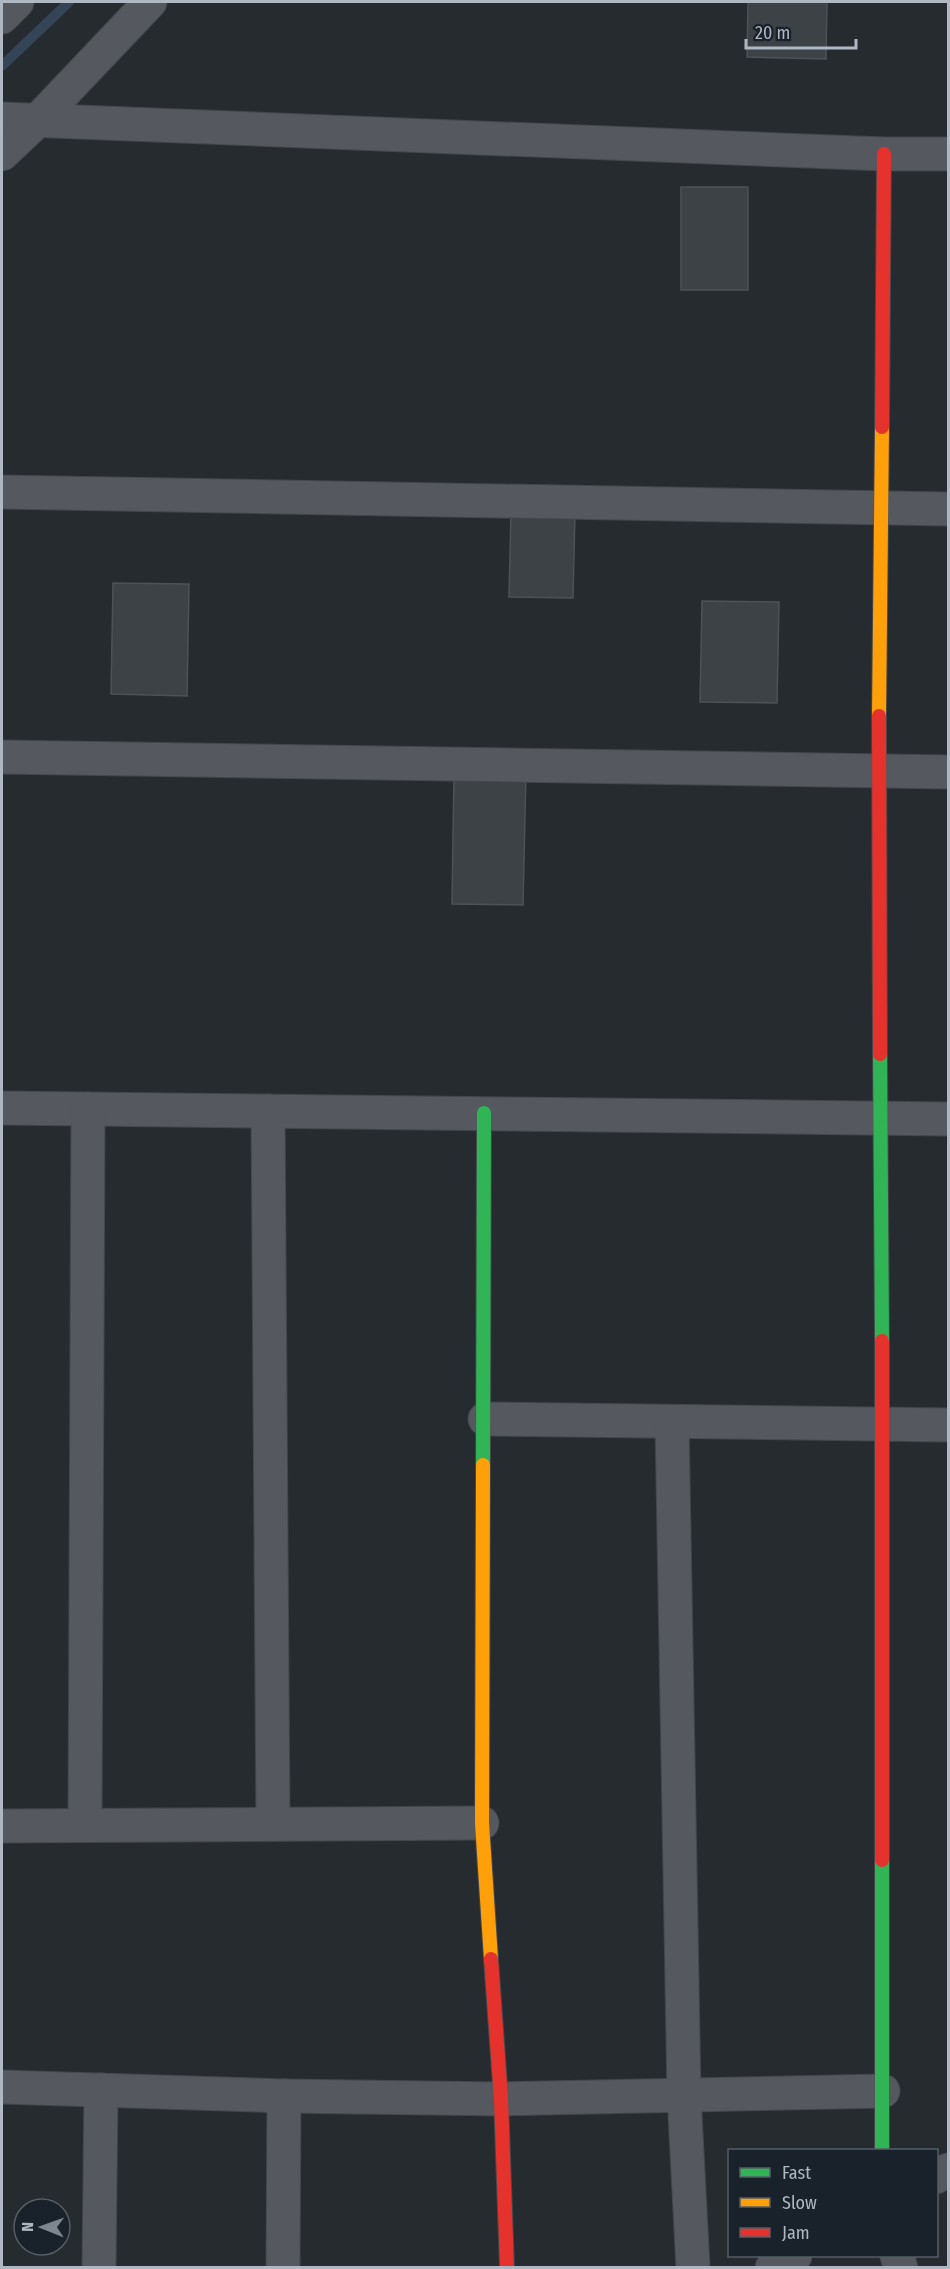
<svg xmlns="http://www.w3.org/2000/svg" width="950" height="2269" font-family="'Fira Sans Condensed',sans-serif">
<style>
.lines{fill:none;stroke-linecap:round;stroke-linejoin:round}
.stream{stroke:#344557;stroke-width:10}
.building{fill:#3d4247;stroke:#4d5258;stroke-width:1.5}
.street-casing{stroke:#43474b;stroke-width:35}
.fast-casing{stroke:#43474b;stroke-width:16}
.slow-casing{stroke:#43474b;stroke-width:16}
.jam-casing{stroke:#43474b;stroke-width:16}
.street{stroke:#55585e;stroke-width:33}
.fast{stroke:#30b455;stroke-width:14}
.slow{stroke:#ff9f0a;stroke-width:14}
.jam{stroke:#e5322d;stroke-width:14}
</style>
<rect width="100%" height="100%" fill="#262b30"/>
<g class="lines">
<!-- stream -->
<polyline class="stream" points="2,66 69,2"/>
</g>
<!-- building -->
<g class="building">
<polygon points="748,2 827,2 826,59 747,57"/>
<rect x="681" y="187" width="67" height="103"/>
<polygon points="511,512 575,513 573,598 509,597"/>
<polygon points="113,583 189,584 187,696 111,694"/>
<polygon points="702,601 779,602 777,703 700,702"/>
<polygon points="454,771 526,772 523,905 452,904"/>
</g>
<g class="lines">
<defs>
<g id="street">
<polyline points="2,17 17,2"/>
<polyline points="2,119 884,154 948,154"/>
<polyline points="2,154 38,120 150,2"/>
<polyline points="2,492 948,509"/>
<polyline points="2,757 948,772"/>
<polyline points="2,1108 948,1119"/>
<polyline points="268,1111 273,1824"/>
<polyline points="485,1419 948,1425"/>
<polyline points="672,1422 684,2095 693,2268"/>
<polyline points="85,1825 88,1109"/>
<polyline points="2,1826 482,1823"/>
<polyline points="2,2087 284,2096 501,2099 883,2091"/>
<polyline points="936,2177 948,2170"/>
<polyline points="897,2256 901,2268"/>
<polyline points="99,2268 101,2090"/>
<polyline points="283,2268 284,2096"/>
<polyline points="772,2268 795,2256"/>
</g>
<g id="fast">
<polyline points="880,1054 882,1341"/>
<polyline points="483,1465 484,1113"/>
<polyline points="882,1860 882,2150"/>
</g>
<g id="slow">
<polyline points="879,716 882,427"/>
<polyline points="483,1465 482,1823 491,1959"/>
</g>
<g id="jam">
<polyline points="882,427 884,154"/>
<polyline points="879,716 880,1054"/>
<polyline points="882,1341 882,1860"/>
<polyline points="491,1959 501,2099 507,2268"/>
</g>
</defs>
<!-- street casing -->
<use href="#street" class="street-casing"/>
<!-- fast casing -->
<use href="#fast" class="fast-casing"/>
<!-- slow casing -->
<use href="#slow" class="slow-casing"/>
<!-- jam casing -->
<use href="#jam" class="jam-casing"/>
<!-- street -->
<use href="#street" class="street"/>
<!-- fast -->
<use href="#fast" class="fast"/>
<!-- slow -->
<use href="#slow" class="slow"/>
<!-- jam -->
<use href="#jam" class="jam"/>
</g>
<!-- border -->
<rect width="950" height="2269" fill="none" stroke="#aeb7c2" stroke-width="6"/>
<!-- legend -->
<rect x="728" y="2149" width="210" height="108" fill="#19212a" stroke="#555d67" stroke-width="1.5"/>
<rect x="740" y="2168" width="30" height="9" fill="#30b455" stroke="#555d67" stroke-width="1.5"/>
<text x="782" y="2179" font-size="18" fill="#aeb7c2">Fast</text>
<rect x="740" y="2198" width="30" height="9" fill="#ff9f0a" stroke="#555d67" stroke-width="1.5"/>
<text x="782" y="2209" font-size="18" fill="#aeb7c2">Slow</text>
<rect x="740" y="2228" width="30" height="9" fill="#e5322d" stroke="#555d67" stroke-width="1.5"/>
<text x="782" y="2239" font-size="18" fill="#aeb7c2">Jam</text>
<!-- north arrow -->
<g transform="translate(42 2227) rotate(271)"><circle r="28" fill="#19212a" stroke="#555d67" stroke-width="1.5"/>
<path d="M0-4.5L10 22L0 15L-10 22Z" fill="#7e868f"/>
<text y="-9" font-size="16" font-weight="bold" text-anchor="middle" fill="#aeb7c2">N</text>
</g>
<!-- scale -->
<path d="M746 39v9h110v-9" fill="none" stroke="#aeb7c2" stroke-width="3"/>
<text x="755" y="39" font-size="18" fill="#aeb7c2" stroke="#19212a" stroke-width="4.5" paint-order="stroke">20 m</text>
</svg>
